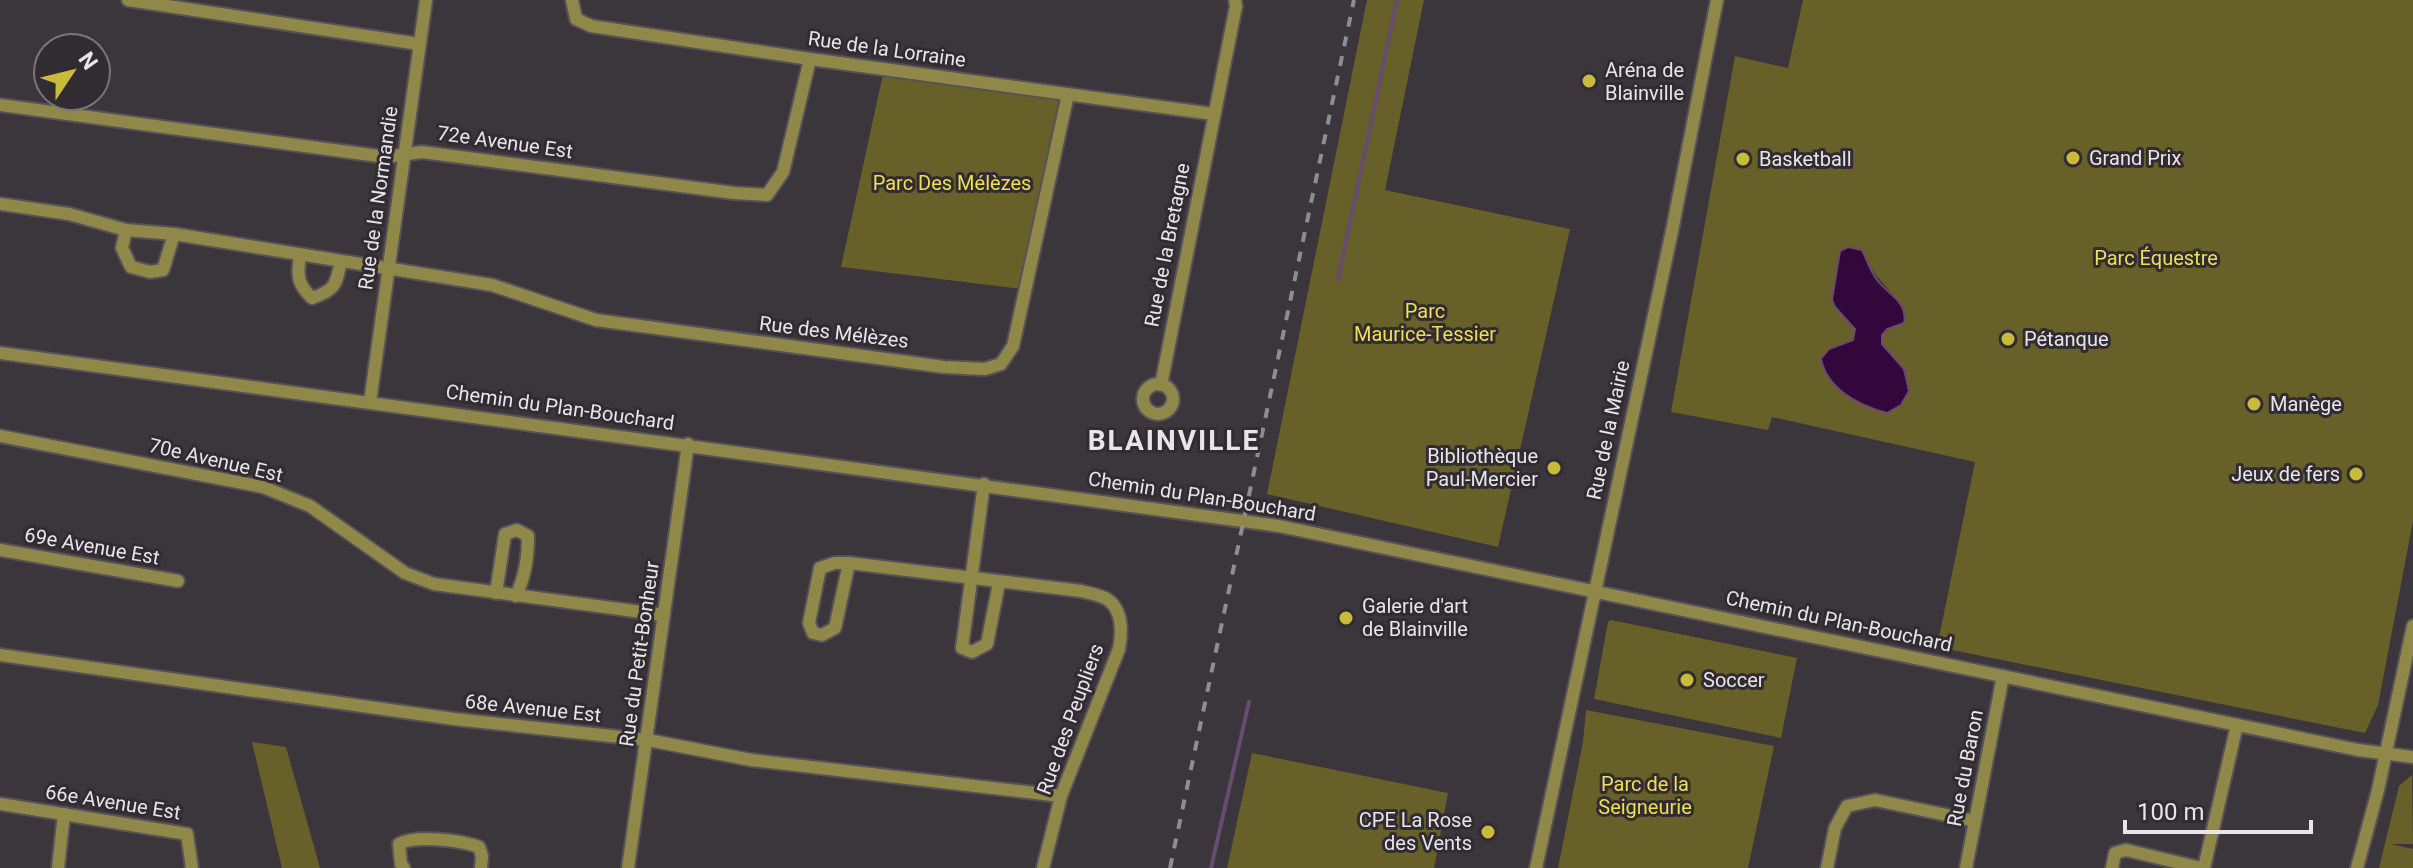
<svg xmlns="http://www.w3.org/2000/svg" width="2413" height="868" font-family="Roboto,sans-serif">
<style>
.green{fill:#676028;fill-rule:evenodd}
.water{fill:#33073c;stroke:#694a70;stroke-width:2}
.lines{fill:none;stroke-linecap:round;stroke-linejoin:round}
.stream{stroke:#694a70;stroke-width:4}
.minor-casing{stroke:#565257;stroke-width:16}
.minor{stroke:#908849;stroke-width:12}
.rail{stroke:#908d91;stroke-width:4;stroke-dasharray:10 10;stroke-linecap:butt}
.poi-dot{fill:#caba3a;stroke:#302c31;stroke-width:3}
.labels{text-anchor:middle;stroke-width:6;stroke-linejoin:round;paint-order:stroke}
.street-label{font-size:20px;fill:#e7e5e8;stroke:#302c31}
.poi-label{font-size:20px;fill:#e7e5e8;stroke:#302c31;text-anchor:start}
.park-label{font-size:20px;fill:#f0df54;stroke:#302c31}
.district-label{font-size:28px;font-weight:bold;letter-spacing:2px;fill:#e7e5e8;stroke:#302c31}
</style>
<rect width="100%" height="100%" fill="#3a363b"/>
<!-- green -->
<g class="green">
<polygon points="1367,0 1424,0 1385,190 1570,229 1498,547 1267,494"/>
<path d="M1803,0H2413V521L2378,705L2365,733L1937,647L1975,462L1772,417L1768,430L1671,412L1735,56L1788,68ZM1838,259L1868,261C1876,284 1910,301 1904,323L1887,329L1882,335V344L1904,369L1909,391L1887,413C1859,406 1827,389 1821,359L1829,349L1853,340L1856,329L1835,307Z"/>
<polygon points="883,74 1064,98 1022,289 841,267"/>
<polygon points="1611,620 1797,658 1781,738 1594,699 1608,622"/>
<polygon points="1586,710 1774,746 1748,868 1558,868 1583,742"/>
<polygon points="252,742 286,747 320,868 282,868"/>
<polygon points="1252,753 1448,793 1434,868 1227,868"/>
<polygon points="2412,775 2413,844 2391,844 2413,849 2413,868 2379,868 2399,786"/>
</g>
<!-- water -->
<path class="water" d="M1848,247L1862,250C1867,260 1870,271 1877,280C1888,294 1909,303 1904,323L1887,329L1882,335V344L1904,369L1909,391L1901,405L1887,413C1859,406 1827,389 1821,359L1829,349L1853,340L1855,329L1835,307L1832,300L1840,251Z"/>
<g class="lines">
<!-- stream -->
<g class="stream">
<polyline points="1338,279 1397,0"/>
<polyline points="1211,868 1249,702"/>
</g>
<defs>
<g id="minor">
<polyline points="128,0 419,44"/>
<polyline points="572,0 576,19 591,26 810,59 1213,114"/>
<polyline points="0,105 386,157 422,152 734,193 767,195 783,172 810,59"/>
<polyline points="0,204 69,214 126,230 174,234 492,285 596,320 944,367 985,369 1001,364 1013,346 1068,94"/>
<polyline points="126,230 122,248 131,267 150,272 163,270 174,234"/>
<path d="M300,255C297,275 297,284 312,298C336,290 336,284 341,261"/>
<polyline points="0,353 1279,526 2358,750 2413,757"/>
<circle cx="1158" cy="399" r="15"/>
<polyline points="1161,385 1236,6 1235,0"/>
<polyline points="370,402 426,0"/>
<polyline points="0,436 263,487 310,506 405,573 434,584 664,615"/>
<polyline points="984,484 962,648 972,652 987,644 999,583"/>
<polyline points="0,550 178,581"/>
<path d="M849,563L835,628L822,635L813,633L809,623L820,568L835,563H849L1081,591C1088,593 1100,595 1107,599C1123,610 1122,633 1119,649L1061,796L1043,868"/>
<path d="M496,593L505,534L517,530L528,536C528,559 525,576 516,596"/>
<polyline points="0,655 454,719 648,740 751,760 1061,796"/>
<polyline points="0,804 187,834 192,868"/>
<polyline points="58,868 64,814"/>
<path d="M404,868L401,864L399,844C416,835 460,840 479,847L482,856L481,868"/>
<polyline points="628,868 688,444"/>
<polyline points="1536,868 1672,231 1717,0"/>
<polyline points="1827,868 1835,828 1847,806 1875,800 1975,821"/>
<polyline points="1966,868 2003,676"/>
<polyline points="2112,868 2115,853 2126,850 2201,868"/>
<polyline points="2204,868 2237,725"/>
<polyline points="2357,868 2378,790 2413,626"/>
</g>
</defs>
<!-- minor casing -->
<use href="#minor" class="minor-casing"/>
<!-- minor -->
<use href="#minor" class="minor"/>
<!-- rail -->
<polyline class="rail" points="1170,868 1354,0"/>
</g>
<!-- markers -->
<g class="poi-dot">
<circle cx="1589" cy="81" r="8"/>
<circle cx="2073" cy="158" r="8"/>
<circle cx="1743" cy="159" r="8"/>
<circle cx="2008" cy="339" r="8"/>
<circle cx="2254" cy="404" r="8"/>
<circle cx="1554" cy="468" r="8"/>
<circle cx="2356" cy="474" r="8"/>
<circle cx="1346" cy="618" r="8"/>
<circle cx="1687" cy="680" r="8"/>
<circle cx="1488" cy="832" r="8"/>
</g>
<g class="labels">
<!-- street labels -->
<g class="street-label">
<text transform="translate(887 49) rotate(8)" y="7">Rue de la Lorraine</text>
<text transform="translate(505 142) rotate(8)" y="7">72e Avenue Est</text>
<text transform="translate(378 198) rotate(-82)" y="7">Rue de la Normandie</text>
<text transform="translate(1167 245) rotate(-79)" y="7">Rue de la Bretagne</text>
<text transform="translate(834 332) rotate(7)" y="7">Rue des Mélèzes</text>
<text transform="translate(560 407) rotate(8)" y="7">Chemin du Plan-Bouchard</text>
<text transform="translate(1608 430) rotate(-78)" y="7">Rue de la Mairie</text>
<text transform="translate(216 460) rotate(13)" y="7">70e Avenue Est</text>
<text transform="translate(1202 496) rotate(9)" y="7">Chemin du Plan-Bouchard</text>
<text transform="translate(92 546) rotate(10)" y="7">69e Avenue Est</text>
<text transform="translate(1839 621) rotate(12)" y="7">Chemin du Plan-Bouchard</text>
<text transform="translate(639 654) rotate(-82)" y="7">Rue du Petit-Bonheur</text>
<text transform="translate(533 708) rotate(6)" y="7">68e Avenue Est</text>
<text transform="translate(1070 719) rotate(-70)" y="7">Rue des Peupliers</text>
<text transform="translate(1965 768) rotate(-79)" y="7">Rue du Baron</text>
<text transform="translate(113 802) rotate(9)" y="7">66e Avenue Est</text>
</g>
<!-- poi labels -->
<g class="poi-label">
<text x="1605" y="77">Aréna de<tspan x="1605" dy="23">Blainville</tspan></text>
<text x="2089" y="165">Grand Prix</text>
<text x="1759" y="166">Basketball</text>
<text x="2024" y="346">Pétanque</text>
<text x="2270" y="411">Manège</text>
<text x="1538" y="463" text-anchor="end">Bibliothèque<tspan x="1538" dy="23">Paul-Mercier</tspan></text>
<text x="2340" y="481" text-anchor="end">Jeux de fers</text>
<text x="1362" y="613">Galerie d'art<tspan x="1362" dy="23">de Blainville</tspan></text>
<text x="1703" y="687">Soccer</text>
<text x="1472" y="827" text-anchor="end">CPE La Rose<tspan x="1472" dy="23">des Vents</tspan></text>
</g>
<!-- park labels -->
<g class="park-label">
<text x="952" y="190">Parc Des Mélèzes</text>
<text x="2156" y="265">Parc Équestre</text>
<text x="1425" y="318">Parc<tspan x="1425" dy="23">Maurice-Tessier</tspan></text>
<text x="1645" y="791">Parc de la<tspan x="1645" dy="23">Seigneurie</tspan></text>
</g>
<!-- district labels -->
<g class="district-label">
<text x="1174" y="450">BLAINVILLE</text>
</g>
</g>
<!-- north arrow -->
<g transform="translate(72 72) rotate(55)"><circle r="38" fill="#302c31" stroke="#79767a" stroke-width="2"/>
<path d="M0-6L14 30L0 20L-14 30Z" fill="#caba3a"/>
<text y="-12" font-size="22" font-weight="bold" text-anchor="middle" fill="#e7e5e8">N</text>
</g>
<!-- scale -->
<path d="M2125 820v12h186v-12" fill="none" stroke="#e7e5e8" stroke-width="4"/>
<text x="2137" y="820" font-size="24" fill="#e7e5e8" stroke="#302c31" stroke-width="6" paint-order="stroke">100 m</text>
</svg>
